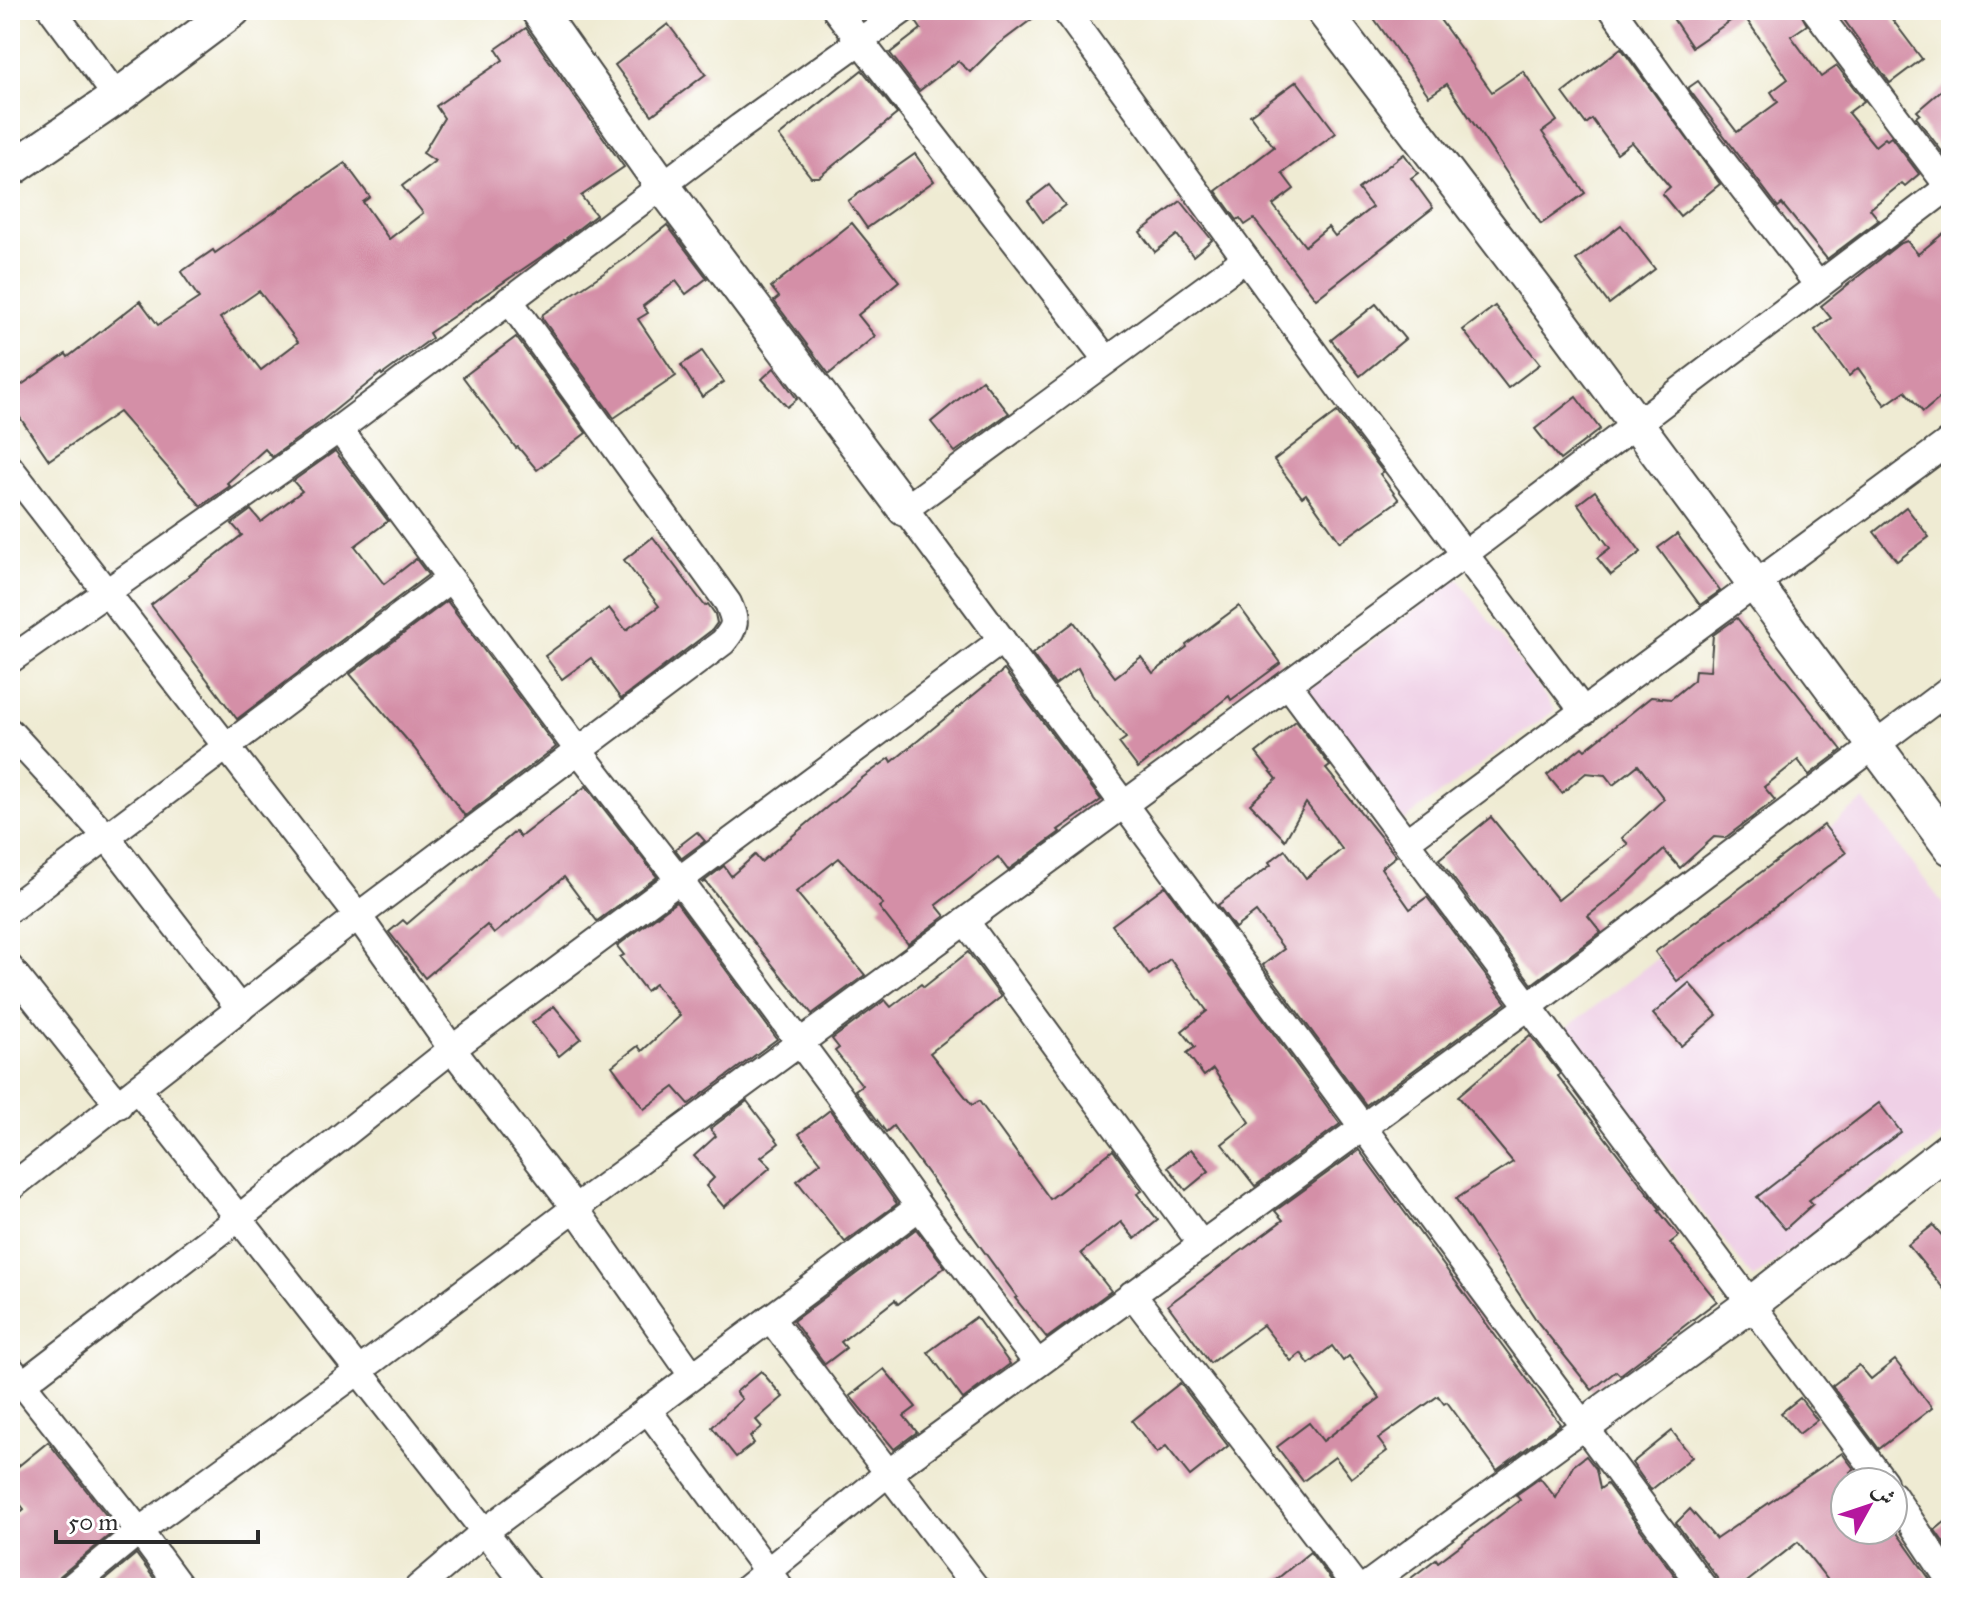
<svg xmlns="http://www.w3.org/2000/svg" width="1961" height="1598" font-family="'IM FELL Great Primer',Amiri,serif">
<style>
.built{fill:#efd0e6}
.building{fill:#d48fa7;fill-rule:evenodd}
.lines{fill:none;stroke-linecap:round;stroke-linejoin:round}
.minor-casing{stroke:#484844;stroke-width:30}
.tertiary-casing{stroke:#484844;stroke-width:38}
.minor{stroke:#fff;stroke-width:26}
.tertiary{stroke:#fff;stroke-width:34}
</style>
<rect width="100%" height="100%" fill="#fff"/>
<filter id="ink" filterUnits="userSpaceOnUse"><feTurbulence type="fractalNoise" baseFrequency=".0125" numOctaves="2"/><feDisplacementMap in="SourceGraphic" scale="16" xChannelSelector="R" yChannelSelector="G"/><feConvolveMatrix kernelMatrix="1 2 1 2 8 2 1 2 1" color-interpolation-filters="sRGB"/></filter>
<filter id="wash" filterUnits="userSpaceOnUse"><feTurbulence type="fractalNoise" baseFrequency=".006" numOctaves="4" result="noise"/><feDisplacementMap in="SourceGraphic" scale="32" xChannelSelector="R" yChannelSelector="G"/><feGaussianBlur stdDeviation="1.8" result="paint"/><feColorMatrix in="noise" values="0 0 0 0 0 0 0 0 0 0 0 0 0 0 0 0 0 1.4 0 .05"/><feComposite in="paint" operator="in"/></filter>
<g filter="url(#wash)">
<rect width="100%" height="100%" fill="#efebd3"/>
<!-- built -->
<g class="built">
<polygon points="1458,579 1555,710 1403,821 1306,690"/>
<polygon points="1864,800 1951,914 1951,1129 1753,1279 1565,1029"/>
</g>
<g id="blocks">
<!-- building -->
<g class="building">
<polygon points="925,10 1044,10 996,46 970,72 958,61 919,91 890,53 921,29 915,20"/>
<polygon points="1368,10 1433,10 1492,92 1523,71 1557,121 1542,132 1585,193 1541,224 1447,84 1429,96"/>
<polygon points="1689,10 1799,10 1807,25 1791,36 1821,77 1837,66 1864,101 1848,113 1875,146 1885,138 1887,140 1891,137 1919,174 1905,186 1902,183 1870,209 1879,220 1827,259 1782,204 1778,207 1688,88 1698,81 1737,132 1778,102 1771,92 1788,79 1742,13 1692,47 1674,20"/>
<polygon points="1837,10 1885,10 1922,59 1890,83"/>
<polygon points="668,24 706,74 652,115 615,65"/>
<path d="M526,28L624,167L581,196L596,215L551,250L429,333L432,338L382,375L381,373L318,424L272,457L265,449L227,483L230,486L201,506L119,412L49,460L10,403V393L66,354L68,357L140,301L158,325L199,298L181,272L213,250L215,253L345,163L370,197L363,202L389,239L423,213L402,186L435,161L423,153L444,118L436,106L503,60L496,49ZM259,291L298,342L261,370L220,318Z"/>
<polygon points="1621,48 1720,184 1680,216 1662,194 1670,187 1632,142 1617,153 1592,119 1586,124 1563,93"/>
<polygon points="862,70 897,114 819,177 811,177 779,136"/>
<polygon points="1297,81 1336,133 1282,173 1294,189 1273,205 1305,246 1328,227 1335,236 1372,207 1358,189 1404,154 1418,173 1411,178 1433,208 1316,299 1254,219 1245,225 1240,218 1237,220 1216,191 1274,147 1250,115"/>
<polygon points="1951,82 1951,148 1944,154 1916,117 1920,114 1917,111"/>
<polygon points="915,154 934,181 867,228 848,201"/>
<polygon points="1049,185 1065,205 1043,222 1028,201"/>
<polygon points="1181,201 1212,240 1193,256 1177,235 1155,252 1140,232"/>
<polygon points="852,223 899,281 858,315 875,336 829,374 774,301 779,297 771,287"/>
<polygon points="667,225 707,278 686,294 676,281 643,306 648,313 638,319 676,376 614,418 542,318 543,314 626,258"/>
<polygon points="1621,225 1655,269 1609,304 1576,260"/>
<polygon points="1951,227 1951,389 1923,412 1905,391 1885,405 1858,368 1849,376 1815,330 1831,318 1821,306 1899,244 1907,241 1918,254"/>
<polygon points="1376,304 1405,339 1360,376 1331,340"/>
<polygon points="1495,306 1540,364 1508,388 1463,330"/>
<polygon points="516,337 586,433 537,470 518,447 516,448 463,377"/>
<polygon points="702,351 724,382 702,397 681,365"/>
<polygon points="774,368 797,399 787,407 762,379"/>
<polygon points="982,380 1009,413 955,452 931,422"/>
<polygon points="1576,397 1600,429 1560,460 1535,429"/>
<polygon points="1337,412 1383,472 1380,474 1399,500 1340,542 1306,494 1302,497 1274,460"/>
<polygon points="335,451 388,521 355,546 384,584 416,559 428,575 237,719 151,605 242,535 232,524 251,510 261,522 302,491 293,481"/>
<polygon points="1595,491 1641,552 1611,575 1597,558 1610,548 1578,504"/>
<polygon points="1906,507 1929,537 1897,561 1874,532"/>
<polygon points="1677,534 1720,591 1700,605 1658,548"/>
<polygon points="653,537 705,606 708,604 715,614 717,623 712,630 621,699 591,658 562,679 545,656 609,608 626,630 659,606 624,560"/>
<polygon points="447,601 556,747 465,816 414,748 350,674"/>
<polygon points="1239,606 1281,663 1231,700 1229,696 1138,768 1119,743 1126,738 1092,695 1078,668 1055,685 1032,654 1074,622 1115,677 1141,657 1153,673 1187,647 1186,645"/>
<polygon points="1737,618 1842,750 1809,775 1798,760 1764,787 1775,800 1725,838 1714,837 1680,868 1664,850 1622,889 1588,916 1601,932 1532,984 1439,859 1491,817 1558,900 1628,844 1622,838 1664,799 1638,765 1613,785 1605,775 1586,773 1562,793 1547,775 1582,747 1585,750 1651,697 1671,699 1694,680 1695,670 1710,671 1713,635"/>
<polygon points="1004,670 1101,800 1058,830 1060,832 1008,870 998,857 936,905 945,916 908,944 879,907 883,904 839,858 796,892 865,975 812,1014 706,882 702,883 724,866 731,876 755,855 761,862 862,778 890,758 892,762"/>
<polygon points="1296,721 1330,766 1326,769 1396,856 1381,868 1410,909 1427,897 1506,1003 1366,1105 1263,965 1284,949 1256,912 1235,928 1218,905 1271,865 1269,862 1285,850 1306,878 1342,849 1306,803 1285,840 1250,804 1277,779 1256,753"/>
<polygon points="586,786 657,877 597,921 564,877 494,934 487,925 425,978 389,932 403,920 407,924 516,831 520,837"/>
<polygon points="1824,825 1846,853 1677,981 1655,952"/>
<polygon points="697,832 705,841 682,858 675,849"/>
<polygon points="1165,886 1340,1124 1255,1186 1222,1144 1250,1122 1213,1069 1204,1076 1187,1053 1195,1047 1182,1031 1207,1011 1170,959 1149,975 1112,925"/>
<polygon points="676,902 777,1039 689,1104 674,1087 644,1109 612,1066 638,1046 642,1051 680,1016 655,984 646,991 620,957 624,955 617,946"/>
<polygon points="968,952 1001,997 930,1053 972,1105 979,1101 1050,1199 1113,1150 1142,1191 1137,1194 1158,1220 1135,1239 1121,1222 1081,1253 1111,1291 1047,1338 1015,1298 1017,1297 893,1126 886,1132 855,1090 862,1085 835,1051 839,1048 832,1039 885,1000 891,1007 921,984 924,987"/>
<polygon points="1689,983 1717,1015 1681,1046 1653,1014"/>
<polygon points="554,1006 581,1038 559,1056 532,1023"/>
<polygon points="1530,1035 1560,1074 1558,1076 1660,1209 1658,1210 1679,1236 1670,1243 1717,1301 1620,1375 1616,1371 1592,1390 1539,1324 1456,1199 1513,1162 1458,1096"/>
<polygon points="747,1101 779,1143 761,1157 771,1167 724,1207 706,1186 714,1178 694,1156 716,1136 710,1129"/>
<polygon points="1879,1103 1901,1132 1809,1200 1813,1204 1785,1229 1757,1197"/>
<polygon points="830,1110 897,1204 845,1242 797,1181 821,1162 799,1134"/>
<polygon points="1191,1149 1209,1171 1186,1190 1168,1167"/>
<polygon points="1359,1150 1560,1424 1497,1470 1447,1402 1444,1404 1438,1396 1378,1439 1387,1451 1351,1478 1335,1457 1303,1481 1277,1447 1309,1423 1323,1441 1380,1398 1349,1356 1343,1361 1332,1346 1309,1364 1301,1353 1291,1361 1263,1325 1210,1363 1168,1305 1283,1220 1275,1211"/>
<polygon points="1933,1225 1951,1246 1951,1298 1908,1245"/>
<polygon points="916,1229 945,1267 898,1304 895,1300 841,1342 846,1348 825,1364 793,1321"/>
<polygon points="976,1317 1010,1364 963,1399 928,1352"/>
<polygon points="1895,1360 1932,1408 1879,1449 1832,1386 1859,1365 1871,1379"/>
<polygon points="884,1369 916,1407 904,1416 917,1432 894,1449 850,1396"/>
<polygon points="761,1371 783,1397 756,1420 762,1427 750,1437 754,1443 736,1457 712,1427 742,1399 736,1392"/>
<polygon points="1180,1383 1228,1446 1190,1476 1166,1446 1157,1453 1132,1421"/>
<polygon points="1800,1398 1817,1420 1799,1434 1781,1413"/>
<polygon points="1672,1431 1692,1457 1651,1490 1632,1463"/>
<polygon points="48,1442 117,1529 60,1576 54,1588 10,1588 10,1521 24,1509 10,1491 10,1473"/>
<polygon points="1842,1453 1854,1469 1850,1472 1858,1482 1845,1482 1845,1530 1895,1530 1936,1588 1834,1588 1798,1542 1739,1588 1720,1588 1717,1578 1676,1523 1690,1509 1716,1539"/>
<polygon points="1586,1456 1596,1469 1600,1489 1607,1484 1684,1588 1398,1588 1436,1559 1438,1562 1520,1500 1516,1495 1540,1478 1556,1498 1573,1466"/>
<polygon points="1951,1517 1951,1553 1935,1530"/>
<polygon points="1310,1552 1337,1588 1266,1588"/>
<polygon points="136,1554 161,1588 95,1588"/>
</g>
</g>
</g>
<g filter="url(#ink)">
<use href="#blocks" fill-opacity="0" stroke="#484844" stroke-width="2"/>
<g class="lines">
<defs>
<g id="minor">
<polyline points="52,10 117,97"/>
<polyline points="836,10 1106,359"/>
<polyline points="1065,10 1352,405 1584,712"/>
<polyline points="1613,10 1706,140 1818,285"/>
<polyline points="1815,10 1951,190"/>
<polyline points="1245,259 905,509 1704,1588"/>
<polyline points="339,429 579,751 680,881 855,1117 919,1207 1037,1363"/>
<polyline points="10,468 358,916 452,1049 575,1208 692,1375"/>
<polyline points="10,660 339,429 740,127 903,10"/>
<polyline points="1288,684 1884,1482"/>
<polyline points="10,732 107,837 240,1009"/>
<polyline points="1407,841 1951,440"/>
<polyline points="10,909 450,579"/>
<polyline points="966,922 1202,1245"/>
<polyline points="10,968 119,1105"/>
<polyline points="138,1090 529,1588"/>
<path d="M10,1188L358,916L723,642C737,625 736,622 728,603L509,300"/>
<polyline points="1132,1294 1357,1588"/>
<polyline points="770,1318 976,1588"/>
<polyline points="10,1368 139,1531 181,1588"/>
<polyline points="22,1384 240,1217 452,1049 1002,640"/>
<polyline points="647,1409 780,1588"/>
<polyline points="1893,1495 1951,1582"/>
<polyline points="70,1588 139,1531 360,1370 575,1208 1466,553 1951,185"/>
<polyline points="418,1588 484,1532 919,1207"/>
<polyline points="747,1588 888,1473 1528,1007 1951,688"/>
<polyline points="1363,1588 1584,1426"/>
</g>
<g id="tertiary">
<polyline points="538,10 662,185 905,509"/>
<polyline points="1323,10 1560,321 1951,848"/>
<polyline points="10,170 117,97 233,10"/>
<polyline points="1584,1426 1751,1304 1951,1148"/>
</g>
</defs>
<!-- minor casing -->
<use href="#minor" class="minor-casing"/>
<!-- tertiary casing -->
<use href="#tertiary" class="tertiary-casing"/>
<!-- minor -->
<use href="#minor" class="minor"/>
<!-- tertiary -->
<use href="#tertiary" class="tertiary"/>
</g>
</g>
<!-- margin -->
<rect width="1961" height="1598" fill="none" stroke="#fff" stroke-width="40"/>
<!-- north arrow -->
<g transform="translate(1869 1506) rotate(50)"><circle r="38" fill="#ffffff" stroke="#aaaaaa" stroke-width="2"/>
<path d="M0-6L14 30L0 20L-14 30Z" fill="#b5179e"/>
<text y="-12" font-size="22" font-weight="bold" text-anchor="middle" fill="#2b2b2b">ش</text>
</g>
<!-- scale -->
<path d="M56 1530v12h202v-12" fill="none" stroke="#2b2b2b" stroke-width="4"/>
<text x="68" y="1530" font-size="24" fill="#2b2b2b" stroke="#ffffff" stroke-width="6" paint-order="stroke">50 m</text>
</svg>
